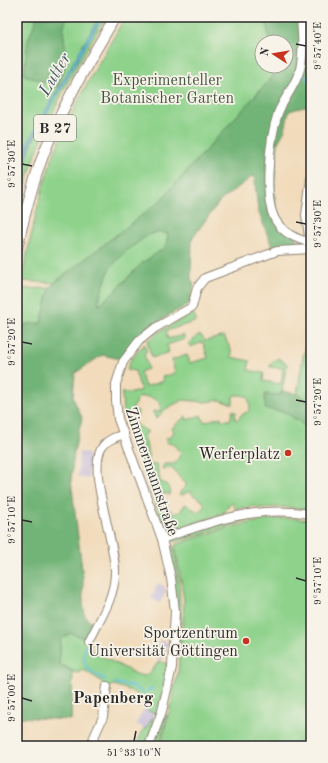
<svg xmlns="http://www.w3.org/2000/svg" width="328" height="763" font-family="'Old Standard TT',serif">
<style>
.industrial{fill:#c8bfd8}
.green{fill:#8ed28b;stroke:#5c7e5b}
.forest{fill:#72b477;stroke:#4e7051;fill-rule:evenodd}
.water{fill:#61bcdf;stroke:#467485}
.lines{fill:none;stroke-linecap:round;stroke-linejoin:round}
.stream{stroke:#61bcdf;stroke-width:2}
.minor-casing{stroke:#8e8373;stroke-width:10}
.major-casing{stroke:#8e8373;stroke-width:12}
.minor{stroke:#fff;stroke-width:8}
.major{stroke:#fff;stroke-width:10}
.ticks{fill:none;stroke:#2b2b2b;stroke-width:1.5}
.poi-dot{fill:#c8321e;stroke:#f7f3e8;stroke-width:1.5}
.labels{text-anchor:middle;stroke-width:3.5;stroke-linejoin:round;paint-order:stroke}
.shield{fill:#f7f3e8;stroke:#686764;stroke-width:1}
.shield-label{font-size:15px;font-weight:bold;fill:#2b2b2b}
.park-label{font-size:16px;fill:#445543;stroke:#f7f3e8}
.poi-label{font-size:16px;fill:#2b2b2b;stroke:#f7f3e8;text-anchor:end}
.street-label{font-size:16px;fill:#2b2b2b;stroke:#f7f3e8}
.water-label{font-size:17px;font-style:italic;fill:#3b5661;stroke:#f7f3e8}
.neighbourhood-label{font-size:17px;font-weight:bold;fill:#2b2b2b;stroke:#f7f3e8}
.neatline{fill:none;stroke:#2b2b2b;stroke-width:1.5}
.ticks-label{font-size:10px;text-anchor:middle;fill:#2b2b2b}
</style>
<rect width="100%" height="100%" fill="#f7f3e8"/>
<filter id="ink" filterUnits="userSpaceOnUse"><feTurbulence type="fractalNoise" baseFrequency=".025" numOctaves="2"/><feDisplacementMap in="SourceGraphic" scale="8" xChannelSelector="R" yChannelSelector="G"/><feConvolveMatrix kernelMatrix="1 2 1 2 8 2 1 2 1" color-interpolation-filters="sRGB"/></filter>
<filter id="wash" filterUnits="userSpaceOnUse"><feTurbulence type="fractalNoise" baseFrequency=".012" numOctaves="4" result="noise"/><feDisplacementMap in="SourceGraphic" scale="16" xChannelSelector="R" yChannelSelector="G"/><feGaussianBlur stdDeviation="0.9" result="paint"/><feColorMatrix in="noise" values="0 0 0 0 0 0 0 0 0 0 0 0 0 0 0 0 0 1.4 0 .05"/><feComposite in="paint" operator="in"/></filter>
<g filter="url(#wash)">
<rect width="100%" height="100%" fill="#f1dbbb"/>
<!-- industrial -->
<g class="industrial">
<polygon points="79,452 86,453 89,456 88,479 78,477"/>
<polygon points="158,583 165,587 164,589 167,590 160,603 151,598"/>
<polygon points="160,641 169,643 161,661 152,655"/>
<polygon points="144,709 156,714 146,729 136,724"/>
</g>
<!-- green -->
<g class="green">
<path d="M17,17H106C89,46 71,75 56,106C39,141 27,178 17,216C17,181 27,150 43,120L41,118C30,138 22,162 17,184Z"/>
<path d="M125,17H278L274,42H262V66H271L273,76L158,203L54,283L21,281C31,239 38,195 54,154C72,106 100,62 125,17Z"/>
<path d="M273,141L278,142C277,162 269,203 281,219C287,228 300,230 305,238C300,236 292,234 288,231C264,209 272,170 273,141Z"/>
<polygon points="159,232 168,234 166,247 142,263 112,294 98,305 98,301 110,268 126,251 148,235"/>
<polygon points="50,288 41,323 17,325 18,289"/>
<polygon points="193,313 197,321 166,331 168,339 183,335 185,339 167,345 169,352 152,358 147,341 162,330"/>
<polygon points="311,329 311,403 297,394 303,357"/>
<path d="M201,335L205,341L224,336L232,352L231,357L250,361L248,370L264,373L263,381L281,384L283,368L270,367L271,363L278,358L287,364L282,391L280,395L285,412L311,430V510L282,507L258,508L256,506L236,509L231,502L224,513L172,531L164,528L126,421H131L148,432L144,434L150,464L157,465L160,481L167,485L171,491L169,495L165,493L161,497L165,500L168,509L171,510L172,514L180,512L185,504L198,512L205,505C201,497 194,498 190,491L182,495L179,494L187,484L182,481L173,468L162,469L164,464H175L181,453L176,448L177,446L166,442L167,437L170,438L174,431L172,428L186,416L187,420L201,415L204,422L221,417V420H230L233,410L236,412L235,419L238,420L241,415L249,411L250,406L248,397C243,395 238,394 233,396V404L219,400L205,402L183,400L167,408L156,419L153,412V411L160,412C163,398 150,396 139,397L134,405L133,410L138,411L137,416H123L122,393H132L141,390L135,371L127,370L130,361L144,344L147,351L144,353L148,369L140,372L145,387L163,381L162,377L175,373L172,360L187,355L190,363L208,358L203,342L190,347L189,344L197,336Z"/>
<polygon points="276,514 276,516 248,520 175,542 173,538 233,520"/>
<path d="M288,518L311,520V746H161L178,672L183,621L184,600L175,545C212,532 249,520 288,518Z"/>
<path d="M171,545L174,548C180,585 183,620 177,657L178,609L168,547Z"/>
<path d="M71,633L92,642L90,647L92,651L136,674L143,676L150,673L159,661L168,664L160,707L156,714L147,710C146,693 127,690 114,685L110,687L104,686L101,681L84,670L77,673L59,664L61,638Z"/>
<polygon points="165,714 167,715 159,746 153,746"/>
<polygon points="153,717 153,727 144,746 136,746 144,728 146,729"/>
</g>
<!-- forest -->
<g class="forest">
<polygon points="37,17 67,17 63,29 67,61 58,87 24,75 28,40"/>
<path d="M266,17H311V105L289,111L285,130L278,142L273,141L272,124L269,215L304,245L273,249L258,210L254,175L220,201L192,238L191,279L194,285L189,304C164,318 135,332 121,359L102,355L75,373L73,398L82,418L74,451L71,480L83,578V604L85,616L89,621L94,623L84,638L71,633L61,639L59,664L73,671L71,720L17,717V325L41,323L50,288L54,283L158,203L273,76L271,66H286V42H269ZM159,232L168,234L166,247L142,263L112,294L99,305L98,301L110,268L126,251L148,235Z"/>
<polygon points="282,391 297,394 311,403 311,430 285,412 265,409 265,394 280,395"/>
</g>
<!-- water -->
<polygon class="water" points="99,17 102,17 31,142 17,195 20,171 29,140"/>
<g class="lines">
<!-- stream -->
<g class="stream">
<polyline points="307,17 309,57"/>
<polyline points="304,76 311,82"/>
<polyline points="84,652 86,645"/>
<polyline points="84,656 85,664"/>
<polyline points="86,666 92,672 106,680"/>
<polyline points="115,683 132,686 144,693"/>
<polyline points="148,691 152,689"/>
</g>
</g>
</g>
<g filter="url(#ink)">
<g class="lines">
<defs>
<g id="minor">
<path d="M301,17C302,34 304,52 300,69C296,85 284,98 278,113C270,137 262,199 276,221C284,234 297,239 311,243"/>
<polyline points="310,243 306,215 311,178"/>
<path d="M162,539C212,521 257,505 311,514"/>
<path d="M89,642C99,620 114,600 115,574C117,544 85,468 103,446C108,439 116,437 124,434"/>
<polyline points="90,746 103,717 107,686"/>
<polyline points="149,746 162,711 172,667 175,611 171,578 162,539 118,419 116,401 116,384 123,362 139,341 155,328 192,307 197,288 205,278 277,251 311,249"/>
</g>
<path id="major" d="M17,248C25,212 34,176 48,143C66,99 91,58 115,17"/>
</defs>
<!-- minor casing -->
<use href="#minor" class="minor-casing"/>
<!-- major casing -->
<use href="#major" class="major-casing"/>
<!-- minor -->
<use href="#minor" class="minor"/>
<!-- major -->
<use href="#major" class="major"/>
</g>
</g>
<!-- ticks -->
<path class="ticks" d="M296,44L306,46M22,164L32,166M296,222L306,224M22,342L32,344M296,400L306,402M22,520L32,522M296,578L306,581M22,698L32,701M134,741L136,731"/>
<!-- markers -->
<g class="poi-dot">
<circle cx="288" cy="453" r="4"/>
<circle cx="246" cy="641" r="4"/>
</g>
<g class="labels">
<!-- shield labels -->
<rect class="shield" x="34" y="115" width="42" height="26" rx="3"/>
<g class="shield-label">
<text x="55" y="133">B 27</text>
</g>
<!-- park labels -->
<g class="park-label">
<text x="167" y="85">Experimenteller<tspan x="167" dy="18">Botanischer Garten</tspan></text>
</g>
<!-- poi labels -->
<g class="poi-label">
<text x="280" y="459">Werferplatz</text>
<text x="238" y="638">Sportzentrum<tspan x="238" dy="18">Universität Göttingen</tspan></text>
</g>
<!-- street labels -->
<g class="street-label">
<text transform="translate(153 471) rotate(71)" y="6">Zimmermannstraße</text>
</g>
<!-- water labels -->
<g class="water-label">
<text transform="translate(54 74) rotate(-60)" y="6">Lutter</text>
</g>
<!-- neighbourhood labels -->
<g class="neighbourhood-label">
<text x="113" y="703">Papenberg</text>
</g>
</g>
<!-- margin -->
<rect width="328" height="763" fill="none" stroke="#f7f3e8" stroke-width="44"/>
<!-- north arrow -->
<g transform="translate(274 54) rotate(282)"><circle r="19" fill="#f7f3e8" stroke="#a5a39c"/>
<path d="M0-3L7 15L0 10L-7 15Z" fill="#c8321e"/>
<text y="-6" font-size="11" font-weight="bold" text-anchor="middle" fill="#2b2b2b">N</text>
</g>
<rect x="22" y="22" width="284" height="719" class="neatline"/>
<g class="ticks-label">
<text transform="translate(317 46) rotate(-90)" y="4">9°57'40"E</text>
<text transform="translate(11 164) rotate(-90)" y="4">9°57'30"E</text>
<text transform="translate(317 224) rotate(-90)" y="4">9°57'30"E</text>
<text transform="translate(11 342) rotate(-90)" y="4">9°57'20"E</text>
<text transform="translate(317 402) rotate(-90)" y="4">9°57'20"E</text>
<text transform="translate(11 520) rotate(-90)" y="4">9°57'10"E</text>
<text transform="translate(317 581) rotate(-90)" y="4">9°57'10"E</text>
<text transform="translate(11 698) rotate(-90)" y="4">9°57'00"E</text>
<text x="134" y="756">51°33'10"N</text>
</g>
</svg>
